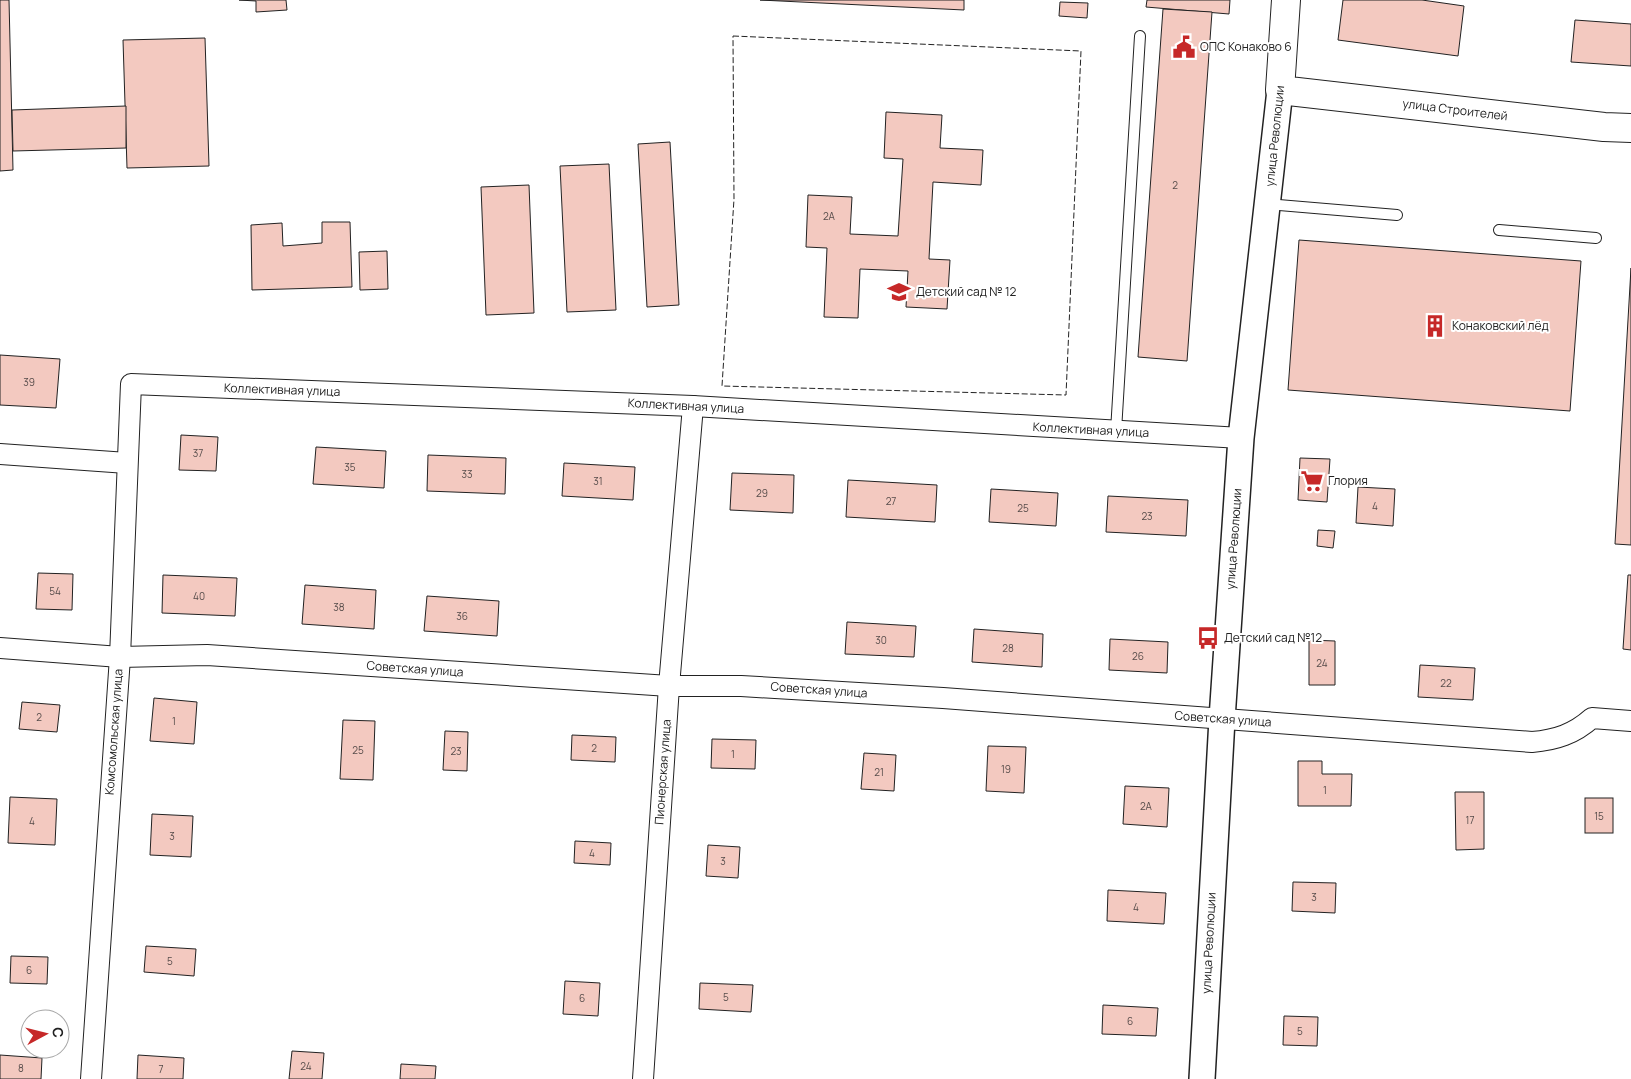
<svg xmlns="http://www.w3.org/2000/svg" width="1631" height="1079" font-family="Manrope,sans-serif">
<style>
.building{fill:#f3c9c0;stroke:#222}
.lines{fill:none;stroke-linecap:round;stroke-linejoin:round}
.service-casing{stroke:#222;stroke-width:12}
.minor-casing{stroke:#222;stroke-width:22}
.tertiary-casing{stroke:#222;stroke-width:28}
.secondary-casing{stroke:#222;stroke-width:30}
.service{stroke:#fff;stroke-width:10}
.minor{stroke:#fff;stroke-width:20}
.tertiary{stroke:#fff;stroke-width:25}
.secondary{stroke:#fff;stroke-width:28}
.fence{stroke:#222;stroke-width:1;stroke-dasharray:6 2.5;stroke-linecap:butt}
.labels{text-anchor:middle;stroke-width:4;stroke-linejoin:round;paint-order:stroke}
.number-label{font-size:10px;fill:#564c4a}
.poi-label{font-size:12px;fill:#222;stroke:#fff;text-anchor:start}
.street-label{font-size:12px;fill:#222;stroke:#fff}
</style>
<rect width="100%" height="100%" fill="#fff"/>
<!-- building -->
<g class="building">
<polygon points="0,0 9,0 13,170 0,171"/>
<polygon points="239,0 286,0 287,10 256,12 256,1"/>
<polygon points="760,0 964,0 964,10"/>
<polygon points="1147,0 1230,0 1229,14 1146,7"/>
<polygon points="1343,0 1422,0 1464,6 1458,56 1338,40"/>
<polygon points="1060,2 1088,3 1087,18 1059,16"/>
<polygon points="1163,9 1212,12 1187,361 1138,357"/>
<polygon points="1575,20 1631,24 1631,66 1571,62"/>
<polygon points="205,38 209,166 127,168 123,40"/>
<polygon points="126,106 126,148 13,151 12,110"/>
<polygon points="886,112 942,115 940,148 983,150 981,185 933,182 929,259 950,260 947,309 906,307 908,271 860,269 858,318 824,317 827,248 806,247 808,195 852,197 850,234 898,236 903,159 884,158"/>
<polygon points="670,142 679,305 647,307 638,144"/>
<polygon points="609,164 616,310 567,312 560,166"/>
<polygon points="529,185 534,313 486,315 481,187"/>
<polygon points="322,222 350,222 352,287 252,290 251,225 282,223 283,246 322,243"/>
<polygon points="1299,240 1581,261 1570,411 1288,390"/>
<polygon points="387,251 388,289 360,290 359,252"/>
<polygon points="1631,268 1631,545 1615,544"/>
<polygon points="0,355 60,359 56,408 0,405"/>
<polygon points="181,435 218,437 216,471 179,470"/>
<polygon points="316,447 386,451 384,488 313,484"/>
<polygon points="428,455 506,458 505,494 427,491"/>
<polygon points="1300,458 1330,459 1327,502 1298,500"/>
<polygon points="564,463 635,467 633,500 562,496"/>
<polygon points="732,473 794,475 793,513 730,510"/>
<polygon points="848,480 937,485 935,522 846,517"/>
<polygon points="1358,487 1395,489 1393,526 1356,523"/>
<polygon points="991,489 1058,493 1056,526 989,522"/>
<polygon points="1108,496 1188,500 1186,536 1106,532"/>
<polygon points="1318,530 1335,531 1333,548 1317,546"/>
<polygon points="38,573 73,574 72,610 36,609"/>
<polygon points="163,575 237,578 235,616 162,613"/>
<polygon points="1628,575 1631,575 1631,650 1623,649"/>
<polygon points="305,585 376,590 374,629 302,624"/>
<polygon points="427,596 499,601 497,636 424,631"/>
<polygon points="847,622 916,626 914,657 845,654"/>
<polygon points="974,629 1043,634 1042,667 972,662"/>
<polygon points="1110,639 1168,642 1167,673 1109,670"/>
<polygon points="1309,640 1335,641 1335,685 1309,685"/>
<polygon points="1420,665 1475,668 1473,700 1418,697"/>
<polygon points="154,698 197,702 194,744 150,741"/>
<polygon points="22,702 60,705 57,732 19,729"/>
<polygon points="343,720 375,721 373,780 340,779"/>
<polygon points="445,731 468,732 467,771 443,770"/>
<polygon points="572,735 616,737 615,762 571,760"/>
<polygon points="712,739 756,740 755,769 711,768"/>
<polygon points="988,746 1026,747 1024,793 986,791"/>
<polygon points="864,753 896,755 894,791 861,789"/>
<polygon points="1298,761 1322,761 1322,774 1352,774 1351,806 1298,806"/>
<polygon points="1125,786 1169,788 1167,827 1123,824"/>
<polygon points="1455,792 1484,792 1484,849 1456,850"/>
<polygon points="10,797 57,799 55,845 8,843"/>
<rect x="1585" y="798" width="28" height="35"/>
<polygon points="152,814 193,816 191,857 150,855"/>
<polygon points="575,841 611,843 610,865 574,863"/>
<polygon points="708,845 740,847 738,878 706,876"/>
<polygon points="1293,882 1336,883 1335,913 1292,911"/>
<polygon points="1108,890 1166,893 1164,924 1107,921"/>
<polygon points="146,946 196,949 194,976 144,972"/>
<polygon points="11,956 48,957 47,984 10,983"/>
<polygon points="565,981 600,983 598,1016 563,1014"/>
<polygon points="700,983 753,985 751,1012 699,1009"/>
<polygon points="1103,1005 1158,1008 1156,1036 1102,1034"/>
<polygon points="1284,1016 1318,1017 1317,1046 1283,1045"/>
<polygon points="292,1051 324,1053 322,1079 289,1079"/>
<polygon points="0,1055 42,1058 41,1079 0,1079"/>
<polygon points="138,1055 184,1058 183,1079 137,1079"/>
<polygon points="401,1064 436,1066 435,1079 400,1079"/>
</g>
<g class="lines">
<defs>
<g id="service">
<polyline points="1267,204 1397,215"/>
<polyline points="1499,230 1596,238"/>
<polyline points="1116,431 1140,36"/>
</g>
<g id="minor">
<polyline points="0,454 127,463"/>
<path d="M0,648L120,657L207,655L669,686H741L943,698L1532,742C1556,740 1574,734 1592,718L1631,721"/>
<polyline points="91,1079 120,657 131,384 693,406 1241,438"/>
<polyline points="643,1079 669,686 693,406"/>
</g>
<polyline id="tertiary" points="1202,1079 1222,719 1241,438 1280,90"/>
<polyline id="secondary" points="1286,0 1280,90 1604,127 1631,128"/>
</defs>
<!-- service casing -->
<use href="#service" class="service-casing"/>
<!-- minor casing -->
<use href="#minor" class="minor-casing"/>
<!-- tertiary casing -->
<use href="#tertiary" class="tertiary-casing"/>
<!-- secondary casing -->
<use href="#secondary" class="secondary-casing"/>
<!-- service -->
<use href="#service" class="service"/>
<!-- minor -->
<use href="#minor" class="minor"/>
<!-- tertiary -->
<use href="#tertiary" class="tertiary"/>
<!-- secondary -->
<use href="#secondary" class="secondary"/>
<!-- fence -->
<polygon class="fence" points="733,36 1081,51 1066,395 722,386 734,199"/>
</g>
<!-- icons -->
<defs>
<symbol id="civic-bare" viewBox="-9 -9 18 18"><path d="M-.6-6.5H3V-4.5H.6V-3L4-1V1h2V6H-6V1h2V-1L-.6-3ZM-1.2 2.5V6h2.4V2.5Z" fill="#c62828" stroke="#fff" stroke-width="2.5" paint-order="stroke"/></symbol>
<symbol id="school-bare" viewBox="-9 -9 18 18"><path d="M0-5L7-2L0 1L-7-2ZM-4 1L0 2.5L4 1V4Q0 6-4 4Z" fill="#c62828" stroke="#fff" stroke-width="2.5" paint-order="stroke"/></symbol>
<symbol id="building-bare" viewBox="-9 -9 18 18"><path d="M-4-6H4V6H1V3H-1V6H-4ZM-2.5-4.3h1.7v1.8h-1.7ZM.8-4.3h1.7v1.8H.8ZM-2.5-1h1.7V.8h-1.7ZM.8-1h1.7V.8H.8Z" fill="#c62828" stroke="#fff" stroke-width="2.5" paint-order="stroke"/></symbol>
<symbol id="supermarket-bare" viewBox="-9 -9 18 18"><path d="M-6-5.5h2.5l.6 2H6L4.5 2H-2.5L-4.4-4H-6ZM-1.5 3.2a1.3 1.3 0 1 0 .1 0ZM3 3.2a1.3 1.3 0 1 0 .1 0Z" fill="#c62828" stroke="#fff" stroke-width="2.5" paint-order="stroke"/></symbol>
<symbol id="bus-bare" viewBox="-9 -9 18 18"><path d="M-5-6H5V4H4V6H2V4H-2V6H-4V4H-5ZM-3.5-4V0h7V-4ZM-3.5 1.2v1.5H-2V1.2ZM2 1.2v1.5H3.5V1.2Z" fill="#c62828" stroke="#fff" stroke-width="2.5" paint-order="stroke"/></symbol>
</defs>
<g fill-rule="evenodd">
<use href="#civic-bare" x="1168" y="31" width="32" height="32"/>
<use href="#school-bare" x="883" y="276" width="32" height="32"/>
<use href="#building-bare" x="1419" y="310" width="32" height="32"/>
<use href="#supermarket-bare" x="1296" y="465" width="32" height="32"/>
<use href="#bus-bare" x="1192" y="622" width="32" height="32"/>
</g>
<g class="labels">
<!-- number labels -->
<g class="number-label">
<text x="1175" y="189">2</text>
<text x="829" y="220">2А</text>
<text x="29" y="386">39</text>
<text x="198" y="457">37</text>
<text x="350" y="471">35</text>
<text x="467" y="478">33</text>
<text x="598" y="485">31</text>
<text x="762" y="497">29</text>
<text x="891" y="505">27</text>
<text x="1375" y="510">4</text>
<text x="1023" y="512">25</text>
<text x="1147" y="520">23</text>
<text x="55" y="595">54</text>
<text x="199" y="600">40</text>
<text x="339" y="611">38</text>
<text x="462" y="620">36</text>
<text x="881" y="644">30</text>
<text x="1008" y="652">28</text>
<text x="1138" y="660">26</text>
<text x="1322" y="667">24</text>
<text x="1446" y="687">22</text>
<text x="39" y="721">2</text>
<text x="174" y="725">1</text>
<text x="594" y="752">2</text>
<text x="358" y="754">25</text>
<text x="456" y="755">23</text>
<text x="733" y="758">1</text>
<text x="1006" y="773">19</text>
<text x="879" y="776">21</text>
<text x="1325" y="794">1</text>
<text x="1146" y="810">2А</text>
<text x="1599" y="820">15</text>
<text x="1470" y="824">17</text>
<text x="32" y="825">4</text>
<text x="172" y="840">3</text>
<text x="592" y="857">4</text>
<text x="723" y="865">3</text>
<text x="1314" y="901">3</text>
<text x="1136" y="911">4</text>
<text x="170" y="965">5</text>
<text x="29" y="974">6</text>
<text x="726" y="1001">5</text>
<text x="582" y="1002">6</text>
<text x="1130" y="1025">6</text>
<text x="1300" y="1035">5</text>
<text x="306" y="1070">24</text>
<text x="21" y="1072">8</text>
<text x="161" y="1073">7</text>
</g>
<!-- poi labels -->
<g class="poi-label">
<text x="1200" y="51">ОПС Конаково 6</text>
<text x="916" y="296">Детский сад № 12</text>
<text x="1452" y="330">Конаковский лёд</text>
<text x="1328" y="485">Глория</text>
<text x="1224" y="642">Детский сад №12</text>
</g>
<!-- street labels -->
<g class="street-label">
<text transform="translate(1455 110) rotate(7)" y="4">улица Строителей</text>
<text transform="translate(1275 136) rotate(-84)" y="4">улица Революции</text>
<text transform="translate(282 390) rotate(2)" y="4">Коллективная улица</text>
<text transform="translate(686 406) rotate(3)" y="4">Коллективная улица</text>
<text transform="translate(1091 430) rotate(3)" y="4">Коллективная улица</text>
<text transform="translate(1234 539) rotate(-86)" y="4">улица Революции</text>
<text transform="translate(415 669) rotate(4)" y="4">Советская улица</text>
<text transform="translate(819 690) rotate(4)" y="4">Советская улица</text>
<text transform="translate(1223 719) rotate(4)" y="4">Советская улица</text>
<text transform="translate(114 732) rotate(-86)" y="4">Комсомольская улица</text>
<text transform="translate(663 772) rotate(-86)" y="4">Пионерская улица</text>
<text transform="translate(1209 943) rotate(-87)" y="4">улица Революции</text>
</g>
</g>
<!-- north arrow -->
<g transform="translate(45 1034) rotate(83)"><circle r="24" fill="#ffffff" stroke="#a7a7a7"/>
<path d="M0-4L9 19L0 12L-9 19Z" fill="#c62828"/>
<text y="-8" font-size="14" font-weight="bold" text-anchor="middle" fill="#222222">С</text>
</g>
</svg>
